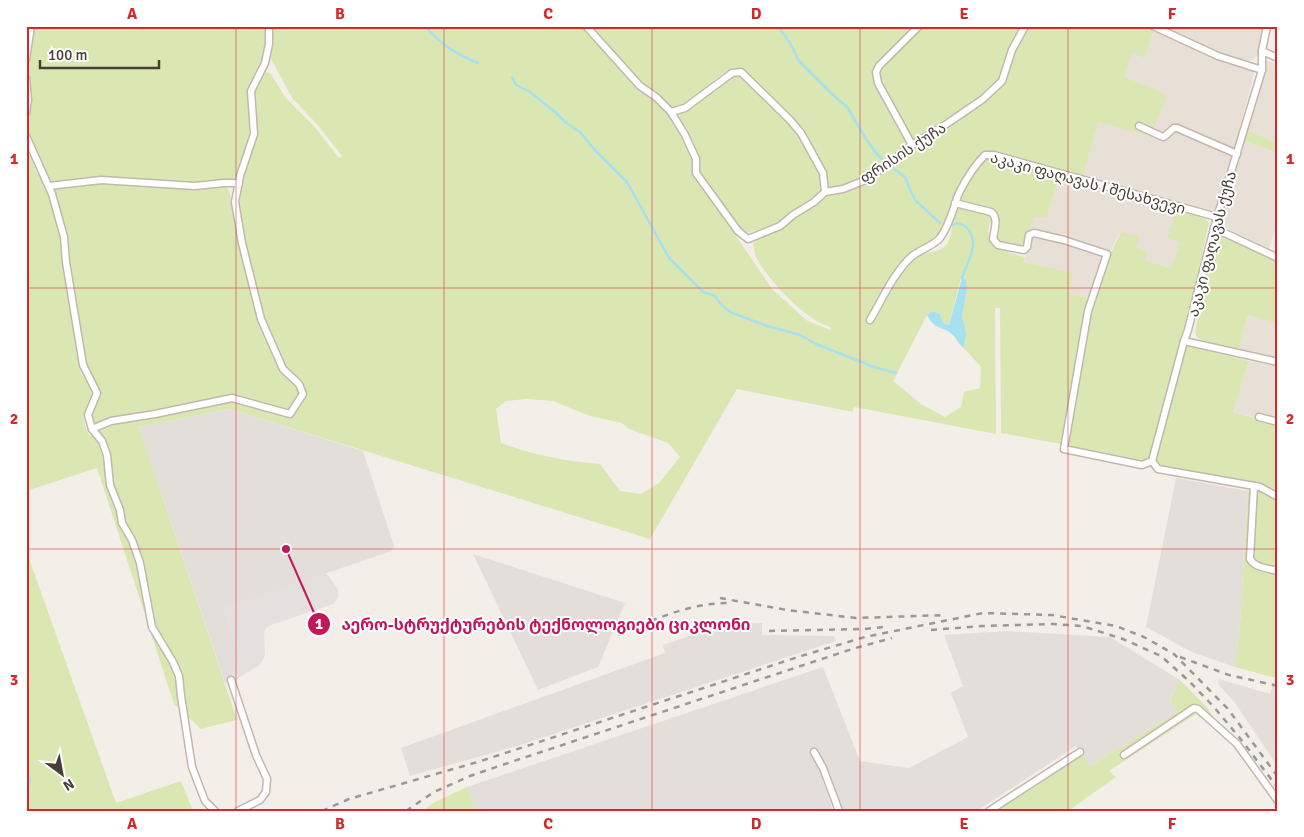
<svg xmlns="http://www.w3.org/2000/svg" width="1304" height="837" font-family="Signika,'Noto Sans Georgian',sans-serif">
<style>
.residential{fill:#e8dfd7}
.industrial{fill:#e4deda}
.green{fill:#dbe7b3;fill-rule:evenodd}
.parking{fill:#e3e0de}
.water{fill:#a7e1ef}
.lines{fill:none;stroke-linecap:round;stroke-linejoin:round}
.stream{stroke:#a7e1ef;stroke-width:2.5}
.street-casing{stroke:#c3b7af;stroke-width:9}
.street{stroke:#fff;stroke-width:6}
.rail{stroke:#989898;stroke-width:2.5;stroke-dasharray:6 6;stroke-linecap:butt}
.grid{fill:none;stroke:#d62828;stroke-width:1;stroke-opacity:0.55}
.labels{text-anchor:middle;stroke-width:4;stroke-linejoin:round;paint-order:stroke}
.street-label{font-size:15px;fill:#483e37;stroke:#fff}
.leader{fill:none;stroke:#c2185b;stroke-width:2}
.callout-dot{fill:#c2185b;stroke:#fff;stroke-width:2}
.mark-label{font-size:15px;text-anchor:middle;font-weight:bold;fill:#fff}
.callout-label{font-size:16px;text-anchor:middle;font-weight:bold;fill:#c2185b;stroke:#fff;stroke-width:4;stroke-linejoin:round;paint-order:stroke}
.neatline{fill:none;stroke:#d62828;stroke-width:2}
.grid-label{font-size:16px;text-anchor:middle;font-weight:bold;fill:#d62828}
</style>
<rect width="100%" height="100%" fill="#f4eee9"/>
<!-- residential -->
<g class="residential">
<polygon points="1161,26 1265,26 1258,55 1253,60 1243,61 1228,57"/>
<polygon points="1154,30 1219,59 1255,70 1234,149 1171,126 1164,136 1153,130 1123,77 1132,52 1145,57"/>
<polygon points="1267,61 1278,65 1277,143 1248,130"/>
<polygon points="1098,121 1151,136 1152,134 1163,140 1167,139 1174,131 1178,130 1232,154 1215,214 1083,176"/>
<polygon points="1244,141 1278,153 1278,221 1269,249 1218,224"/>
<polygon points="1059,176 1177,209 1168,237 1180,242 1172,268 1145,260 1136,247 1120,232 1109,253 1028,233 1034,216 1047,217"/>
<polygon points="1033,238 1054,241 1102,255 1089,298 1068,294 1072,273 1024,262"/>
<polygon points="1248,315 1278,324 1278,361 1238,351"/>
<polygon points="1249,361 1278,366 1278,420 1257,418 1233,412"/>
</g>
<!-- industrial -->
<g class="industrial">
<polygon points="229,409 363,451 394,546 392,551 223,608 240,659 237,679 225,683 139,427"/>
<polygon points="1176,478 1248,491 1239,638 1235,667 1192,652 1146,627"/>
<polygon points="473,554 625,603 598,667 538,690"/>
<polygon points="720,623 762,623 762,635 834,636 836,641 517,746 410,776 401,748 665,653 663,645 706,630"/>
<polygon points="1006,631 1110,637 1180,680 1170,700 1177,712 1090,766 1076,746 977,811 842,811 829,776 822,779 833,811 475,811 467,787 823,667 860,761 909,768 968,737 951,693 963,686 944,635"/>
<polygon points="1278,670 1278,767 1235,703 1218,684 1219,679 1270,694"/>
</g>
<!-- green -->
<g class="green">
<polygon points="34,26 266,26 264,56 248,90 251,132 238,174 233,179 205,182 162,182 98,177 67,183 51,182 28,133 31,98 29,66"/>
<path d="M270,26H583C601,46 618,69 638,87C643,91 648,94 653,98C676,118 693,145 695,175L772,289L806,320L830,330L831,327C806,321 768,280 756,257C754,253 754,247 753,242L779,230L828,195L863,185L914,147L950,125L995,93L1006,82L1015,52L1028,26H1144L1154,30L1145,58L1132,53L1124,77L1167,95L1151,136L1098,122L1083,176L996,151H985L973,163L958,188L941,231L934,239L916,248L899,266L866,320L873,322C885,302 895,276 912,260C922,251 939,254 947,244C953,235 952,218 956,206L988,215L991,220C980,248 1005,251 1025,257L1024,262L1073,273L1069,294L1089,298L1061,444L1001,433L1000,308H995L996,434L854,407L853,412L737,389L650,539L229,409L139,427L237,720L201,729L174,704L97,468L26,491V144L36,171L50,193L56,216L81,373C84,378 90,384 91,391C95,412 74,407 90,436L113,425L233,401L289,417L306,396L302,380C271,378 240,232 237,203C237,197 240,191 241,185C246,168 252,151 256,134C258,122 255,111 255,100C255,90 258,82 261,74L265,72L270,73L286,98L314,126L339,158L342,156L316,123L292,98L269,55ZM961,278C972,290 962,303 962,316C962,328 968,336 964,348L981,367L980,388L964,392L961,407L945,417L921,404L893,381L927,315L932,311L940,314L943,323L949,325ZM527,399L553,401L590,416L622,423L629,429L668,443L680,457L659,483L641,494L620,491L600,464C565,461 534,455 501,443L496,409L506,401Z"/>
<path d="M589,26H915L874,66L872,74L874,82C882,97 907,131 905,148C881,166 862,184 830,188L803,127L791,118L743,70C719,65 705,94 686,104C683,106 678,107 675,109L641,86Z"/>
<polygon points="923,26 1021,26 1007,51 998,81 992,88 961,111 915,140 911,139 881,83 879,74 882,67"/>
<path d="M736,75H741L795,129L818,169L823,180L820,192L793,211L784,221L777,225L746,233L740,231L699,175L697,157L675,114C699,106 713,83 736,75Z"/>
<polygon points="1248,130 1277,143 1278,142 1278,153 1244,141"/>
<polygon points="986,157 995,157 1059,176 1047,217 1034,217 1024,245 1021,248 997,242 994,239 996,215 962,205 960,201 978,165"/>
<polygon points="103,182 224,185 228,189 232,201 255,310 269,344 299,393 297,399 287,411 234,395 111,418 95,425 92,423 91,415 99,393 87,367 75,304 71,265 56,194 52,188"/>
<path d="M1177,209L1205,218L1209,222L1187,327L1178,349L1149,457L1143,462L1073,448L1069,443C1080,372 1086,296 1121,232L1140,236L1136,247L1148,252L1145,260L1171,268L1180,242L1167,238Z"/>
<polygon points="1215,230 1278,262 1278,324 1248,315 1238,351 1202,340 1197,337 1195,332"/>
<polygon points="1187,346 1249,361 1233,412 1278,424 1278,494 1161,467 1156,459"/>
<polygon points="1257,489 1278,500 1278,670 1276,678 1235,667 1239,638 1248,491"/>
<polygon points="26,550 116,803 181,781 193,811 26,811"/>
<polygon points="1180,680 1206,706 1226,736 1196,714 1109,771 1116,777 1068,811 996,811 1083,755 1090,766 1177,712 1170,700"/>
<polygon points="467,787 475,811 422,811 435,802"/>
</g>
<!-- parking -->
<polygon class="parking" points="326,573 338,589 338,598 333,604 271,625 266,628 264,632 265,655 261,664 237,679 240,659 223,608 225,604 238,600 239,602"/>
<!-- water -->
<path class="water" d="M962,278L966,280L967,289L962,316L966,333L964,348C959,344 957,340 953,335C944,326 935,331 927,315L932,311L940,314L943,323L949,325Z"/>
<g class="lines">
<!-- stream -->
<g class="stream">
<path d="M425,26C440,44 456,54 478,63"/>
<polyline points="778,26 790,43 799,61 833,95 847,107 866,139 877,154 882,159"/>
<polyline points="512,77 516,85 530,92 555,112 565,122 581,133 594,149 627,182 669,258 703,292 715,296 721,304 730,312 767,326 800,335 816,344 874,367 896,373"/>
<polyline points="893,168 905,177 912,194 916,201 940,223"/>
<path d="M953,225C958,222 963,224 967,228C981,243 967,262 962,278"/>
<polyline points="26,774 30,779 26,797"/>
</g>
<defs>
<g id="street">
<polyline points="586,26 640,86 656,97 671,112 685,135 696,159 696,173 738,231 748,239 780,226 793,215 814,202 825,192 843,189 868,179 912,145 948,123 983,99 1002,81 1012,50 1025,26"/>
<polyline points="1153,26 1218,56 1262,70"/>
<polyline points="1262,51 1278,58"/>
<polyline points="26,59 31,26"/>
<polyline points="26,78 28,100 26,113"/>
<polyline points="671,112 685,108 732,73 741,72 790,120 801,133 823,173 825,192"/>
<polyline points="1139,126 1163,137 1165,136 1174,128 1177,128 1237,154"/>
<polyline points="26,136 52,194 64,237 66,262 83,365 97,393 88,415 92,429 102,441 107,455 110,485 120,510 122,523 132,540 140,563 152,627 173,662 179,676 181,696 192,767 205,801 215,811"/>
<polyline points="912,145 878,83 876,72 879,66 919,26"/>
<polyline points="49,186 101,180 195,186 224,183 239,183"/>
<path d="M955,203L991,212C999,218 994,230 993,239L998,245L1024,250L1027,247L1029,235L1034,233L1064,240L1107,254L1088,311L1064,449L1142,465L1152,461"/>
<polyline points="1214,228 1278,258"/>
<path d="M870,320C882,300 893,274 911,257C919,250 935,245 940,238C950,225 953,208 959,193C966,179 974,166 985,155H994L1217,217"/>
<polyline points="1184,341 1278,362"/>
<polyline points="1259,417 1278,422"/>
<polyline points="92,429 111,421 155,414 232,398 290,414 303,394 299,384 283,369 261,319 242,243 235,202 240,176 254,134 251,91 265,63 269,44 269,26"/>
<polyline points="1152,461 1184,341 1188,330 1214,228 1262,70 1262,51 1267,26"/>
<polyline points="1152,461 1158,469 1260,487 1278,497"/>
<path d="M1254,486L1250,559C1255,568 1268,568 1278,571"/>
<polyline points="231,680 256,755 267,779 266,792 260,800 238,811"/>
<polyline points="814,752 823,768 839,811"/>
<polyline points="1124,755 1194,708 1198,709 1237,744 1278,801"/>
<polyline points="989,811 1080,752"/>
</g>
</defs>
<!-- street casing -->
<use href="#street" class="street-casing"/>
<!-- street -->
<use href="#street" class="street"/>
<!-- rail -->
<g class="rail">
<polyline points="720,598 787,610 856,618 946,615"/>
<polyline points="931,630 982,626 1053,624 1082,626 1123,639 1161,656 1189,681 1213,706 1239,737 1278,788"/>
<polyline points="769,631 864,629 884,627"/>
<path d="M618,635C653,620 689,603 728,603"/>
<polyline points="1180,657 1229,675 1278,686"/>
<polyline points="322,811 349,799 481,761 801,656 865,637 983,613 1052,615 1116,626 1144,637 1174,654 1228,709 1278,777"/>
<polyline points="406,811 434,792 470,776 499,766 852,649 892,638"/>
</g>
</g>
<!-- grid -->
<path class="grid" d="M236,26V811M444,26V811M652,26V811M860,26V811M1068,26V811M26,288H1278M26,549H1278"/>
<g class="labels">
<!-- street labels -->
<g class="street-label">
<text transform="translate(903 153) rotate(-33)" y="5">ფრისის ქუჩა</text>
<text transform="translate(1088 183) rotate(15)" y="5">აკაკი ფაღავას I შესახვევი</text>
<text transform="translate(1212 244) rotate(-75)" y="5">აკაკი ფაღავას ქუჩა</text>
</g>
</g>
<!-- callouts -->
<path class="leader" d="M286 549L319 624"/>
<g class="callout-dot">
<circle cx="286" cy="549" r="5"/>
<circle cx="319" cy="624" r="12"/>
</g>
<g class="mark-label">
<text x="319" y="629">1</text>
</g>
<g class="callout-label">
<text x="546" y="630">აერო-სტრუქტურების ტექნოლოგიები ციკლონი</text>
</g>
<!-- border -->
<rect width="1304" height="837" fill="none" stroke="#ffffff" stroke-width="55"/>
<!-- north arrow -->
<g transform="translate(62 774) rotate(148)" stroke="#ffffff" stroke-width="4" paint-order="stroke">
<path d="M0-4L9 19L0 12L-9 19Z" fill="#483e37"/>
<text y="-8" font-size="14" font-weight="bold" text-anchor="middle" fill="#483e37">N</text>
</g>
<!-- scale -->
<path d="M40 60v8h119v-8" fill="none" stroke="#483e37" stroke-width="2.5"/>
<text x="48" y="60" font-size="15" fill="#483e37" stroke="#ffffff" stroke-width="4" paint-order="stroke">100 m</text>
<rect x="28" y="28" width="1248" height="782" class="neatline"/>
<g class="grid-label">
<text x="132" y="19">A</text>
<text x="340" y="19">B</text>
<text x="548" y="19">C</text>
<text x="756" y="19">D</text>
<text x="964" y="19">E</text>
<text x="1172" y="19">F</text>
<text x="14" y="164">1</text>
<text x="1290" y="164">1</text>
<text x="14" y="424">2</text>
<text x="1290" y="424">2</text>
<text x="14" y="685">3</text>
<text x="1290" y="685">3</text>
<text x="132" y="829">A</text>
<text x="340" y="829">B</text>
<text x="548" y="829">C</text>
<text x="756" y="829">D</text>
<text x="964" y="829">E</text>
<text x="1172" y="829">F</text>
</g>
</svg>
